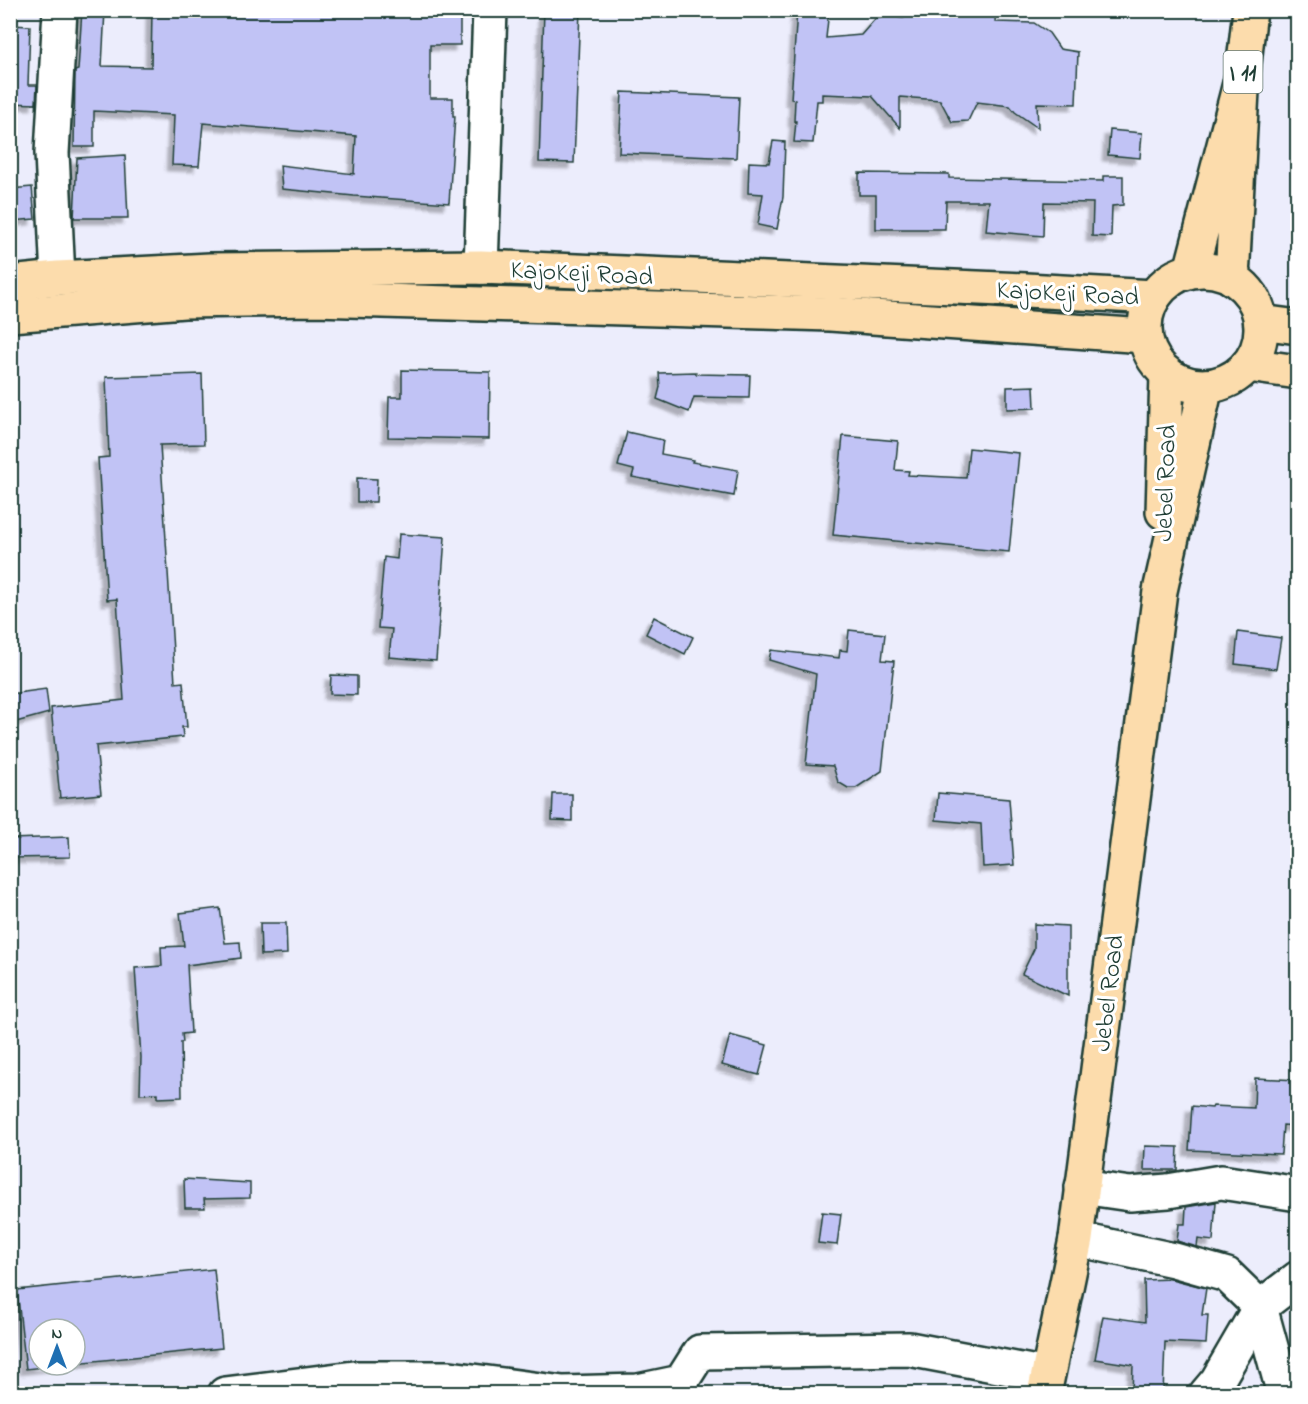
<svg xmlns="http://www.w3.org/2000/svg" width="1308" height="1404" font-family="'Indie Flower',sans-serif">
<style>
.building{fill:#c1c3f5;stroke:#1f3d34;stroke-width:1.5;filter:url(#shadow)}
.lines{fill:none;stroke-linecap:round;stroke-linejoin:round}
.minor-casing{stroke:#1f3d34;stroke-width:38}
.major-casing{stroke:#1f3d34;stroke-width:38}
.minor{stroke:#fff;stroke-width:33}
.major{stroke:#fcdcac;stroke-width:33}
.labels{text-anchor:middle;stroke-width:6;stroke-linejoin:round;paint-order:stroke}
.shield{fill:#fff;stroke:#627771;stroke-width:1.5}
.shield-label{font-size:24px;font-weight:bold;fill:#1f3d34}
.street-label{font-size:26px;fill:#1f3d34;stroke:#fff}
</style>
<defs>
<filter id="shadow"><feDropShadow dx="-5.5" dy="5.5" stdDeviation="1.5" flood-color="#0004"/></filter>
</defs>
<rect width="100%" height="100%" fill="#ecedfc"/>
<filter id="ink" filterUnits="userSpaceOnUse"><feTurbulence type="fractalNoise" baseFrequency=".0167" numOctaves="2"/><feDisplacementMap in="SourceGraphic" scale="12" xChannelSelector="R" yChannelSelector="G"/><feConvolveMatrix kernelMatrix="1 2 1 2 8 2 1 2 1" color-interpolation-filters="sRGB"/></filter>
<g filter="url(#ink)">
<!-- building -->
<g class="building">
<polygon points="82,10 105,10 102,66 151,67 152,10 392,10 409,11 409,14 460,16 460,45 430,45 430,98 453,98 453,116 455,116 449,203 354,196 282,189 280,165 354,174 356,136 203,123 199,166 172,165 174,115 94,111 94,147 74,147 75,71 78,70"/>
<polygon points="544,10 580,10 574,163 539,162"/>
<polygon points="797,10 829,10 826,38 861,35 875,19 887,16 903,18 926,10 996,10 995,22 1034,23 1049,33 1060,49 1078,52 1076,104 1037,103 1038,128 1015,112 1010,106 977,102 968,121 952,122 940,100 900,97 900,128 872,96 822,94 822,101 817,101 813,143 794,142 796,121 794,121 795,100 791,99"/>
<polygon points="10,25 30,26 28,85 37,85 36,104 10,103"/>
<polygon points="622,92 739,97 736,158 619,153"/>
<polygon points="1110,130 1142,133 1140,158 1108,155"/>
<polygon points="773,141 785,142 783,197 777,229 758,225 763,194 748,193 749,162 769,163"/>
<polygon points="125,155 128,218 74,218 77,158"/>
<polygon points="859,173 949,174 949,178 1103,181 1103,176 1123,176 1123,205 1112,206 1111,237 1092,236 1093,203 1044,202 1043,236 986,231 989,201 946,201 945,229 876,229 876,195 859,195"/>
<polygon points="32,187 35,219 10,221 10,189"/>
<polygon points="402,370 490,372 489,439 388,437 389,397 402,397"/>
<polygon points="696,372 696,374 750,375 749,398 694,397 689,412 657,399 660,387 659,373"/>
<polygon points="202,374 204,444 160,445 175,683 183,682 187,727 182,727 183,737 96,746 101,794 60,798 51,708 124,700 117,599 107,600 98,458 109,457 106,377"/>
<polygon points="1034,386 1035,408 1007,409 1007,387"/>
<polygon points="627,432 663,440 661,454 693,460 692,462 738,470 734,496 632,477 634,470 618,466"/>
<polygon points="843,436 898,441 895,470 909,471 908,475 966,478 969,448 1019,453 1009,552 833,535"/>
<polygon points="357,478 377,479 376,502 357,502"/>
<polygon points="399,534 445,537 436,661 389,657 392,629 378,628 384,557 397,559"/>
<polygon points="654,617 693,637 685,654 646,634"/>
<polygon points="849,630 885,634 882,660 894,661 882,771 856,788 848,788 838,782 833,766 806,764 816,674 769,660 771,650 839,658 840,650 847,651"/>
<polygon points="1238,632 1281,638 1276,669 1235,664"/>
<polygon points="331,675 357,676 357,695 330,694"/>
<polygon points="46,689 49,713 16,722 10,694"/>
<polygon points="938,793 1009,799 1014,865 983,867 981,824 936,820"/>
<polygon points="553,794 572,794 572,821 552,820"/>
<polygon points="69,837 70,857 10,858 10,839"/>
<polygon points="220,908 225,943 240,942 241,958 187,965 191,1033 182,1034 183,1042 181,1042 182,1097 158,1098 158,1093 140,1094 141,1057 135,968 162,966 161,947 184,946 180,913"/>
<polygon points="260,923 286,923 287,954 261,955"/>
<polygon points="1034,924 1068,926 1068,996 1022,974 1034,949"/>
<polygon points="730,1035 767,1045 759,1075 722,1065"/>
<polygon points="1255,1078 1298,1080 1298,1126 1283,1125 1281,1154 1189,1150 1192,1106 1212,1108 1213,1106 1254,1108"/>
<polygon points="1145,1146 1178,1147 1177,1170 1144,1170"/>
<polygon points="184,1179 250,1183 250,1198 204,1199 205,1208 185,1208"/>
<polygon points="1216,1202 1213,1241 1198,1239 1197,1247 1177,1241 1179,1224 1185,1224 1186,1207"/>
<polygon points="822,1212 841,1214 837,1245 818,1243"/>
<polygon points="214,1269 222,1348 75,1363 75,1329 39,1329 39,1365 61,1365 26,1369 17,1290"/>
<polygon points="1171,1279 1206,1288 1202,1315 1208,1315 1206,1344 1165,1342 1163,1394 1132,1394 1133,1365 1095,1359 1103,1316 1145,1322 1144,1280"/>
</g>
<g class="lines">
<defs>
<g id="minor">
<polyline points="481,267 490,10"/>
<polyline points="58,278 52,153 60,10"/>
<polyline points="1082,1187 1130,1194 1168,1191 1221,1182 1298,1194"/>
<polyline points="1076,1239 1174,1260 1227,1275 1260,1307 1284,1394"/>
<polyline points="225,1394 354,1378 450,1378 563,1393 638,1391 681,1382 700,1352 909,1349 1047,1375"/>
<polyline points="1206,1394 1217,1381 1260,1307 1298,1278"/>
</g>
<g id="major">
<polyline points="1243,72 1250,10"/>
<circle cx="1203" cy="328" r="58"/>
<polyline points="1191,271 1243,72 1232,278"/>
<polyline points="10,283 58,278 210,270 481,267 1026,290 1154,297"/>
<polyline points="10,315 184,301 315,299 830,314 1145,336"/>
<polyline points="1261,322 1298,327"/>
<polyline points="1248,365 1298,372"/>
<polyline points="1163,512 1167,374"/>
<polyline points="1044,1394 1076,1239 1160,591 1206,386"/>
</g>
</defs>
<!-- minor casing -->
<use href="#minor" class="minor-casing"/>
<!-- major casing -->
<use href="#major" class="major-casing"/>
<!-- minor -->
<use href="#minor" class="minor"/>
<!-- major -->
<use href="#major" class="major"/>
</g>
</g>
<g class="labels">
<!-- shield labels -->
<rect class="shield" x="1223.5" y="51" width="39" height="42" rx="4.5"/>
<g class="shield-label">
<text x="1243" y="80">I 11</text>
</g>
<!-- street labels -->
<g class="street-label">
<text transform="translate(582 272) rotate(3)" y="9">KajoKeji Road</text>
<text transform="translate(1068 292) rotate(3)" y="9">KajoKeji Road</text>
<text transform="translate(1164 483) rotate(-88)" y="9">Jebel Road</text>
<text transform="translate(1107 993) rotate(-83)" y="9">Jebel Road</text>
</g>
</g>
<!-- margin -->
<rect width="1308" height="1404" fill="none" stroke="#fff" stroke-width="36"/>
<rect x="18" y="18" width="1272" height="1368" fill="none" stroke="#1f3d34" stroke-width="2" filter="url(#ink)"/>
<!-- north arrow -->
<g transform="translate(57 1347)"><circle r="28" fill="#ffffff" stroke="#a5b1ae" stroke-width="1.5"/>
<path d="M0-4.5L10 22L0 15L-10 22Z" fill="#1f6fb2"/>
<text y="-9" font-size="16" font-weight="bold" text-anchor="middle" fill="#1f3d34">N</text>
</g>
</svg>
